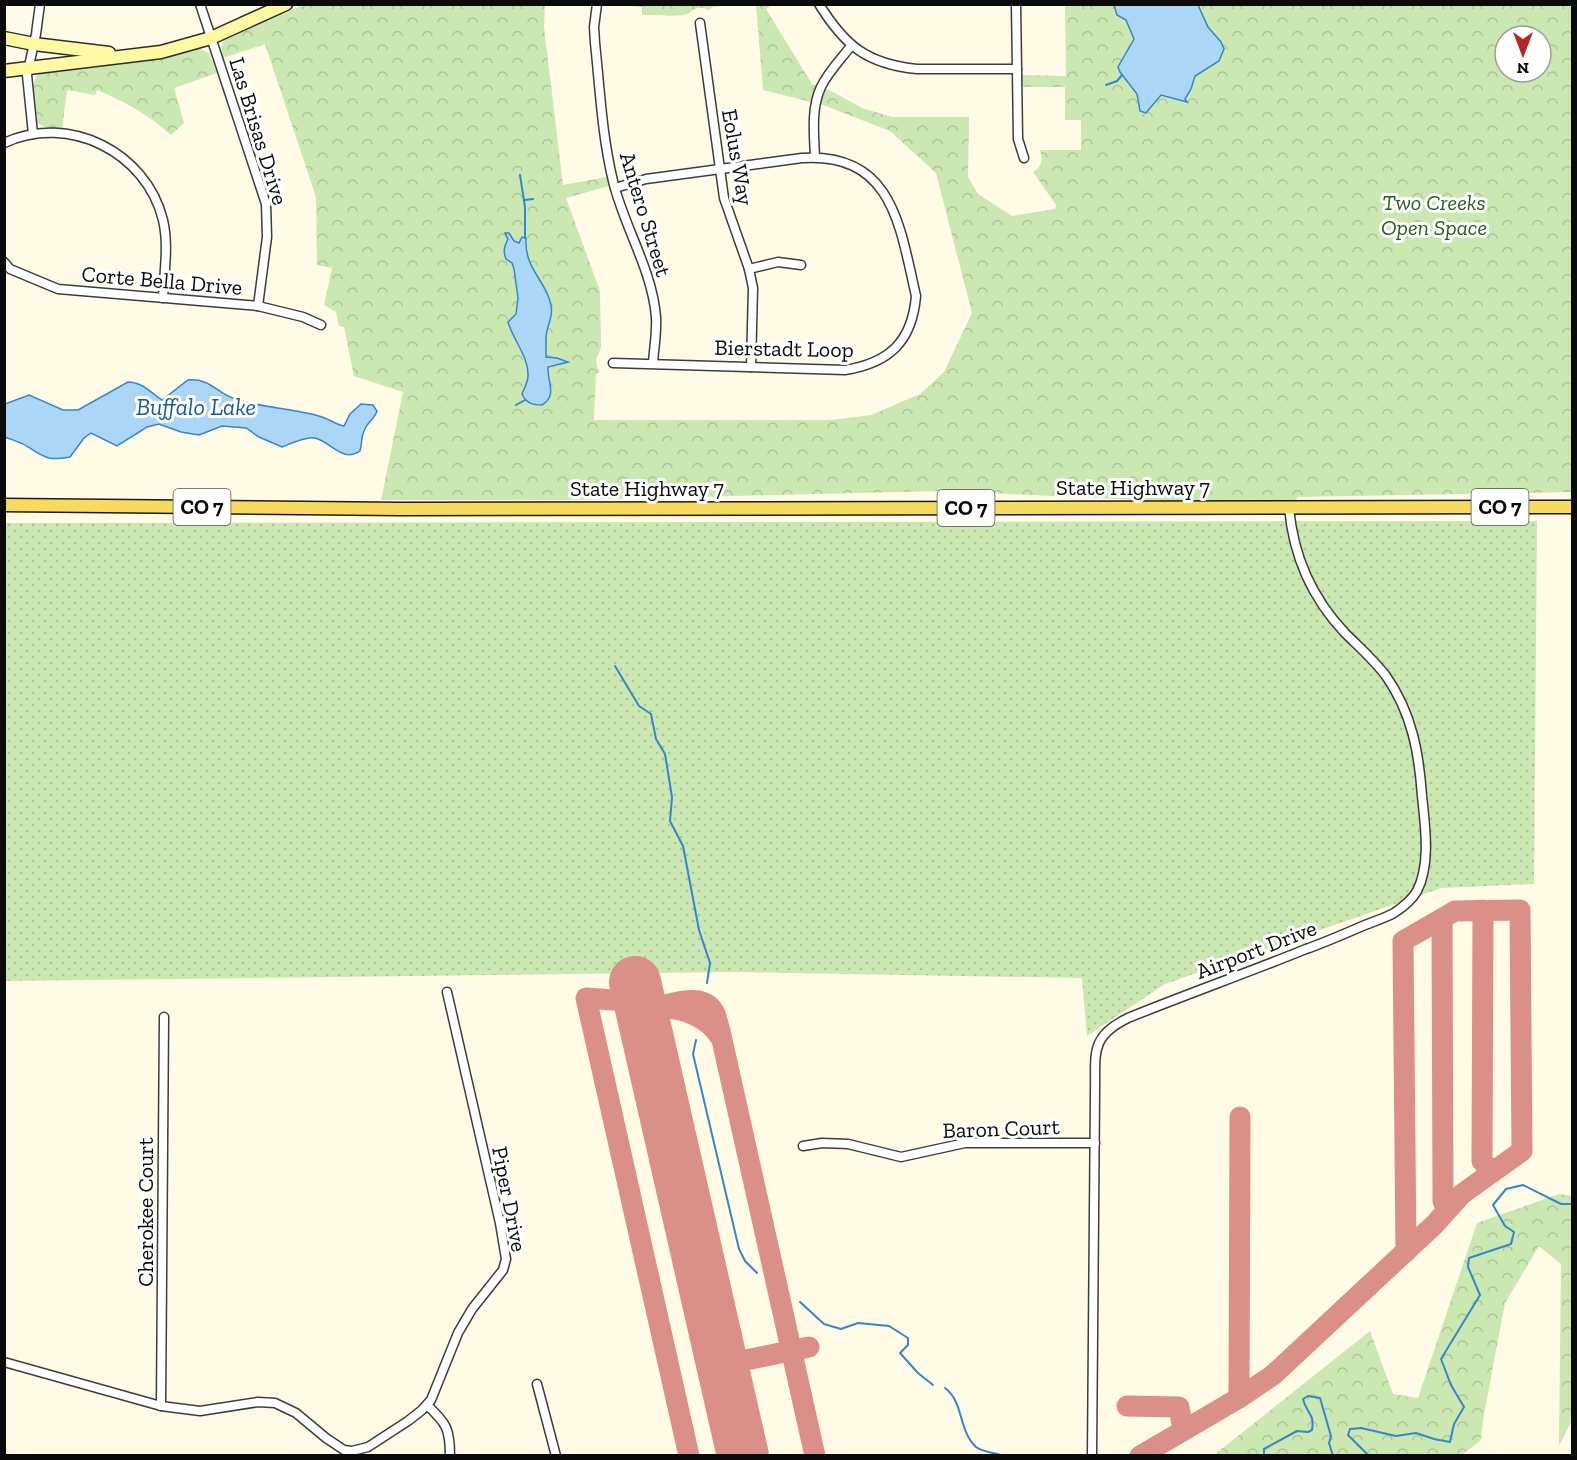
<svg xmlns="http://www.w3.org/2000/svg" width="1577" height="1460" font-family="'Zilla Slab',serif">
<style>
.grass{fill:url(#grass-dots)}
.park{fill:url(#park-crowns);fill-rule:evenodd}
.water{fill:#acd6f5;stroke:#3487cb;stroke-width:1.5}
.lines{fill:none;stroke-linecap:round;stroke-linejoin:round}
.stream{stroke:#3487cb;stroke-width:2}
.taxiway{stroke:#da9086;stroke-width:21}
.runway{stroke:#da9086;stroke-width:52}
.street-casing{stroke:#3d3d3d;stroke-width:11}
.secondary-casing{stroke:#2c2c2c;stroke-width:15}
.primary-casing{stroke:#1b1b1b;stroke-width:15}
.street{stroke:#fff;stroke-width:8}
.secondary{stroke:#fef9a2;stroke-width:12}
.primary{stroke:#f7da5e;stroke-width:12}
.labels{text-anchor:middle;stroke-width:6;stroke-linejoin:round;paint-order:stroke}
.shield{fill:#fff;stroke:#545454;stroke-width:1.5}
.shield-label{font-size:21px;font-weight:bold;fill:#0a0a0a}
.street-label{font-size:22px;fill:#0a0a0a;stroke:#fff}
.park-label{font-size:22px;font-style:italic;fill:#275f1c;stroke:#fff}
.water-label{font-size:24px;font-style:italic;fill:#165998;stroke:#fff}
</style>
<defs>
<pattern id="grass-dots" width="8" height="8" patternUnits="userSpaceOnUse" patternTransform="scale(1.5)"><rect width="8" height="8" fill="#cbe7b2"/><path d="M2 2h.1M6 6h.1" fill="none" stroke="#adc598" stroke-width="1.8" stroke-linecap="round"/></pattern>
<pattern id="park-crowns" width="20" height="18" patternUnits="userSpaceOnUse" patternTransform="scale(1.5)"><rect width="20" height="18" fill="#cbe7b2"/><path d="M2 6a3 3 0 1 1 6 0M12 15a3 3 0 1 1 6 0" fill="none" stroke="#adc598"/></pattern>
</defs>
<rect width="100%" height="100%" fill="#fffbe6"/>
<!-- grass -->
<polygon class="grass" points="1537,521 1534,884 1441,888 1165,984 1087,1036 1082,978 736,972 5,981 4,523"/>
<!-- park -->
<g class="park">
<path d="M303,5H545L544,27L563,185L607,177L609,186L566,198L600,291L601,348L596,359L597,367L600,372L596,374L594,420H831L871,415L920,394L944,372L972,313L936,173L890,131L823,105L763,90L756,5H772L766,9L812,84L831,91L862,108L892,117H969L968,177L978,194L1012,216L1055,209L1056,205L1033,172C1042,167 1043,159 1040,150H1081V120H1065V87H1022L1021,75L1066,76L1065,5H1572V492L1298,497L1289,507L944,491L562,500H381L403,392L354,376L344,327L339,326L336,312L324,305L332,268L317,265L316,197L265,44L223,58C221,51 220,46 225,40ZM1505,36H1541V72H1505Z"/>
<path d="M619,5H734L712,7L709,10C698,5 695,9 687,14C680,17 652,15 642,15V7Z"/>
<path d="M198,48L209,53L217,73L174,88L184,123L171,135C147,114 126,102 97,90L95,95L67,90L62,129L47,128L37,123L33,86L38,71Z"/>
<polygon points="1559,1194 1572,1196 1572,1420 1559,1446 1561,1264 1539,1246 1505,1303 1483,1420 1481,1440 1462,1455 1214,1455 1370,1331 1393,1394 1418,1398 1477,1223"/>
</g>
<!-- water -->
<g class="water">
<polygon points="1114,5 1198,5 1208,27 1221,42 1224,49 1219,61 1195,76 1191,89 1185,99 1187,102 1161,95 1146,113 1140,111 1137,94 1120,72 1118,67 1134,39 1126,20 1117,15"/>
<path d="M505,233H509L514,241L519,243L522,237L526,238C524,269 546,280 551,305C554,317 546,327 546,338C546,345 546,351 546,357L557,358L568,362L548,367C547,382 558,395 542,405C532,405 526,403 522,394C524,389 528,382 528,376C529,357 513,340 508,322L516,314L518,298L514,269L512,263L506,259C503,251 504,247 508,239Z"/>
<path d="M188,380C211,378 216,393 235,399C262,408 291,408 319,416C327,418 337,425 344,426L350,414L361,404L373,405L377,411C374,420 367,422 364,431C361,438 362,444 360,451C343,463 331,442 315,438C306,436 290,444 282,447L259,437L246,428L222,426L199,435L181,432L159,424L147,427L117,446L91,433L84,438L70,457C49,461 45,458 28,447C21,442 12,440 5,437V404L29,395L63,410H78L128,382C142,382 150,392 162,400Z"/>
</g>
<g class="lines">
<!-- stream -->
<g class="stream">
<polyline points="1106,85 1117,81 1122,75"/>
<polyline points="520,175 525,207 525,238"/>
<polyline points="524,200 533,199"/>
<polyline points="516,405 525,400"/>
<polyline points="615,666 639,706 651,714 656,739 665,754 672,797 670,821 683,846 699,930 710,963 707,983"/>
<polyline points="696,1040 693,1054 739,1249 745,1261 757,1273"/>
<polyline points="800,1302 824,1324 841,1329 858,1323 889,1326 908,1338 908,1345 900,1353 918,1373 933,1385"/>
<path d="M945,1388C964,1402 958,1430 976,1447C982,1452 996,1453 1004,1456"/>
<path d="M1264,1456V1449L1297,1431L1308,1432L1312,1430C1315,1413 1306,1413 1303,1399L1308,1396L1320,1398L1331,1436L1329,1443L1333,1456"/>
<polyline points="1369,1456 1348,1435 1350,1429 1361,1428 1396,1436 1416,1433 1434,1439 1450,1442 1454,1424 1464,1407 1451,1385 1441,1359 1480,1295 1468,1267 1469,1258 1511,1244 1514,1232 1505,1226 1493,1205 1506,1189 1523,1185 1561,1204 1572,1204"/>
</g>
<!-- taxiway -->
<g class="taxiway">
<polyline points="1483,910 1482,1161 1492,1172"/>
<polyline points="1442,919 1443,1201 1447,1210"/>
<polyline points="639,1002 586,998 689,1456"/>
<path d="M665,1008C684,1008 710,1019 720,1037"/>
<path d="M641,1012C661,1007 702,989 714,1012C717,1017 718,1025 720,1031L815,1456"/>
<polyline points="722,1365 809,1347"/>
<polyline points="1239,1398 1240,1117"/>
<polyline points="1127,1406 1179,1407 1183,1430"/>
<polyline points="1140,1456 1239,1398 1273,1375 1434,1225 1462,1194 1522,1151 1520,910 1455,911 1403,941 1406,1252"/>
</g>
<!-- runway -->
<polyline class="runway" points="635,982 743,1456"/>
<defs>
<g id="street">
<polyline points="200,4 266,204 267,237 258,306"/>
<path d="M597,4L594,27L595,43C600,89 602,136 613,181C624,227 652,269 656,317C657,332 654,348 653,363"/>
<path d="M819,4C845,46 867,64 917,69H1017"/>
<polyline points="1016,4 1018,139 1024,158"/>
<polyline points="700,23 724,198 749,269 753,288 751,367"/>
<polyline points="33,134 27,75 36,34 40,4"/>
<path d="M4,143C69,113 146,152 163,220C169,246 164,272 163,298"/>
<path d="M815,157C814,134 811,108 821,87C828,72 841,59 851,46"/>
<polyline points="4,262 10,269 58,289 258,306 303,317 321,325"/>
<polyline points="749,269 778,262 801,265"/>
<path d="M613,363L845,370C889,363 912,342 916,296C900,227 893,152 802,158L646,179L615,188"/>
<polyline points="803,1146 822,1143 848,1144 901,1157 965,1143 1095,1143"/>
<polyline points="4,1362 161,1406 200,1411 258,1402 275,1403 296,1413 326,1438 344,1450 352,1451 368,1447 408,1421 422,1410 431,1400 458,1333 472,1309 503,1270 506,1259 500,1223 447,992"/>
<polyline points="537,1384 556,1456"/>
<path d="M427,1405C446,1423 450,1428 450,1456"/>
<polyline points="161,1406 164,1017"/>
<path d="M1092,1456L1095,1092C1096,1054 1089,1037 1128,1018C1187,994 1247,973 1306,949C1326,942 1346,933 1365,925C1375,921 1385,918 1394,913C1403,907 1412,900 1417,891C1431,864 1425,825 1422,796C1419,753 1412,713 1386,676C1374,660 1359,647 1345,633C1312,598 1293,555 1289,507"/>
</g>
<g id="secondary">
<polyline points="4,38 34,44 109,53"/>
<polyline points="4,71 161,52 211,38 286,4"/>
</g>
<polyline id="primary" points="4,505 400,509 1572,507"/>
</defs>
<!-- street casing -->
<use href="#street" class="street-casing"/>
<!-- secondary casing -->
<use href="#secondary" class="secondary-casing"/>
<!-- primary casing -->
<use href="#primary" class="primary-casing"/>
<!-- street -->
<use href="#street" class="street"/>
<!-- secondary -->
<use href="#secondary" class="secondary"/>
<!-- primary -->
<use href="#primary" class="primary"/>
</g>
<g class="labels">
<!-- shield labels -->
<g class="shield">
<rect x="173.5" y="489" width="57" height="36" rx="4.5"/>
<rect x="1471.5" y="489" width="57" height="36" rx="4.5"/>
<rect x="937.5" y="490" width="57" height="36" rx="4.5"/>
</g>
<g class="shield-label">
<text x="202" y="514">CO 7</text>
<text x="1500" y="514">CO 7</text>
<text x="966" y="515">CO 7</text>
</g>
<!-- street labels -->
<g class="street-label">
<text transform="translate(259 131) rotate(73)" y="8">Las Brisas Drive</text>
<text transform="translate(738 157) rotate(80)" y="8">Eolus Way</text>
<text transform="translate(646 214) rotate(73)" y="8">Antero Street</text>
<text transform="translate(162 280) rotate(5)" y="8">Corte Bella Drive</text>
<text transform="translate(784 348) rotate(1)" y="8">Bierstadt Loop</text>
<text x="1133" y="495">State Highway 7</text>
<text x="647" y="496">State Highway 7</text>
<text transform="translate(1256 949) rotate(-21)" y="8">Airport Drive</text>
<text transform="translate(1001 1128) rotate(-2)" y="8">Baron Court</text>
<text transform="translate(510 1199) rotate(79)" y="8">Piper Drive</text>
<text transform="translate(145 1212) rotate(-90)" y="8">Cherokee Court</text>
</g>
<!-- park labels -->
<g class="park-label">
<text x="1434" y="210">Two Creeks<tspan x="1434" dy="25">Open Space</tspan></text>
</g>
<!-- water labels -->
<g class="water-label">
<text x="196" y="415">Buffalo Lake</text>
</g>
</g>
<!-- border -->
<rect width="1577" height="1460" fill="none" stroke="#0a0a0a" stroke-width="12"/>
<!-- north arrow -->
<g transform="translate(1523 54) rotate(180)"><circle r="28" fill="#ffffff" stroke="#9d9d9d" stroke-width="1.5"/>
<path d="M0-4.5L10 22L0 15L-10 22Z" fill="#b62625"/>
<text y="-9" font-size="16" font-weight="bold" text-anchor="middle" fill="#0a0a0a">N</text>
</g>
</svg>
